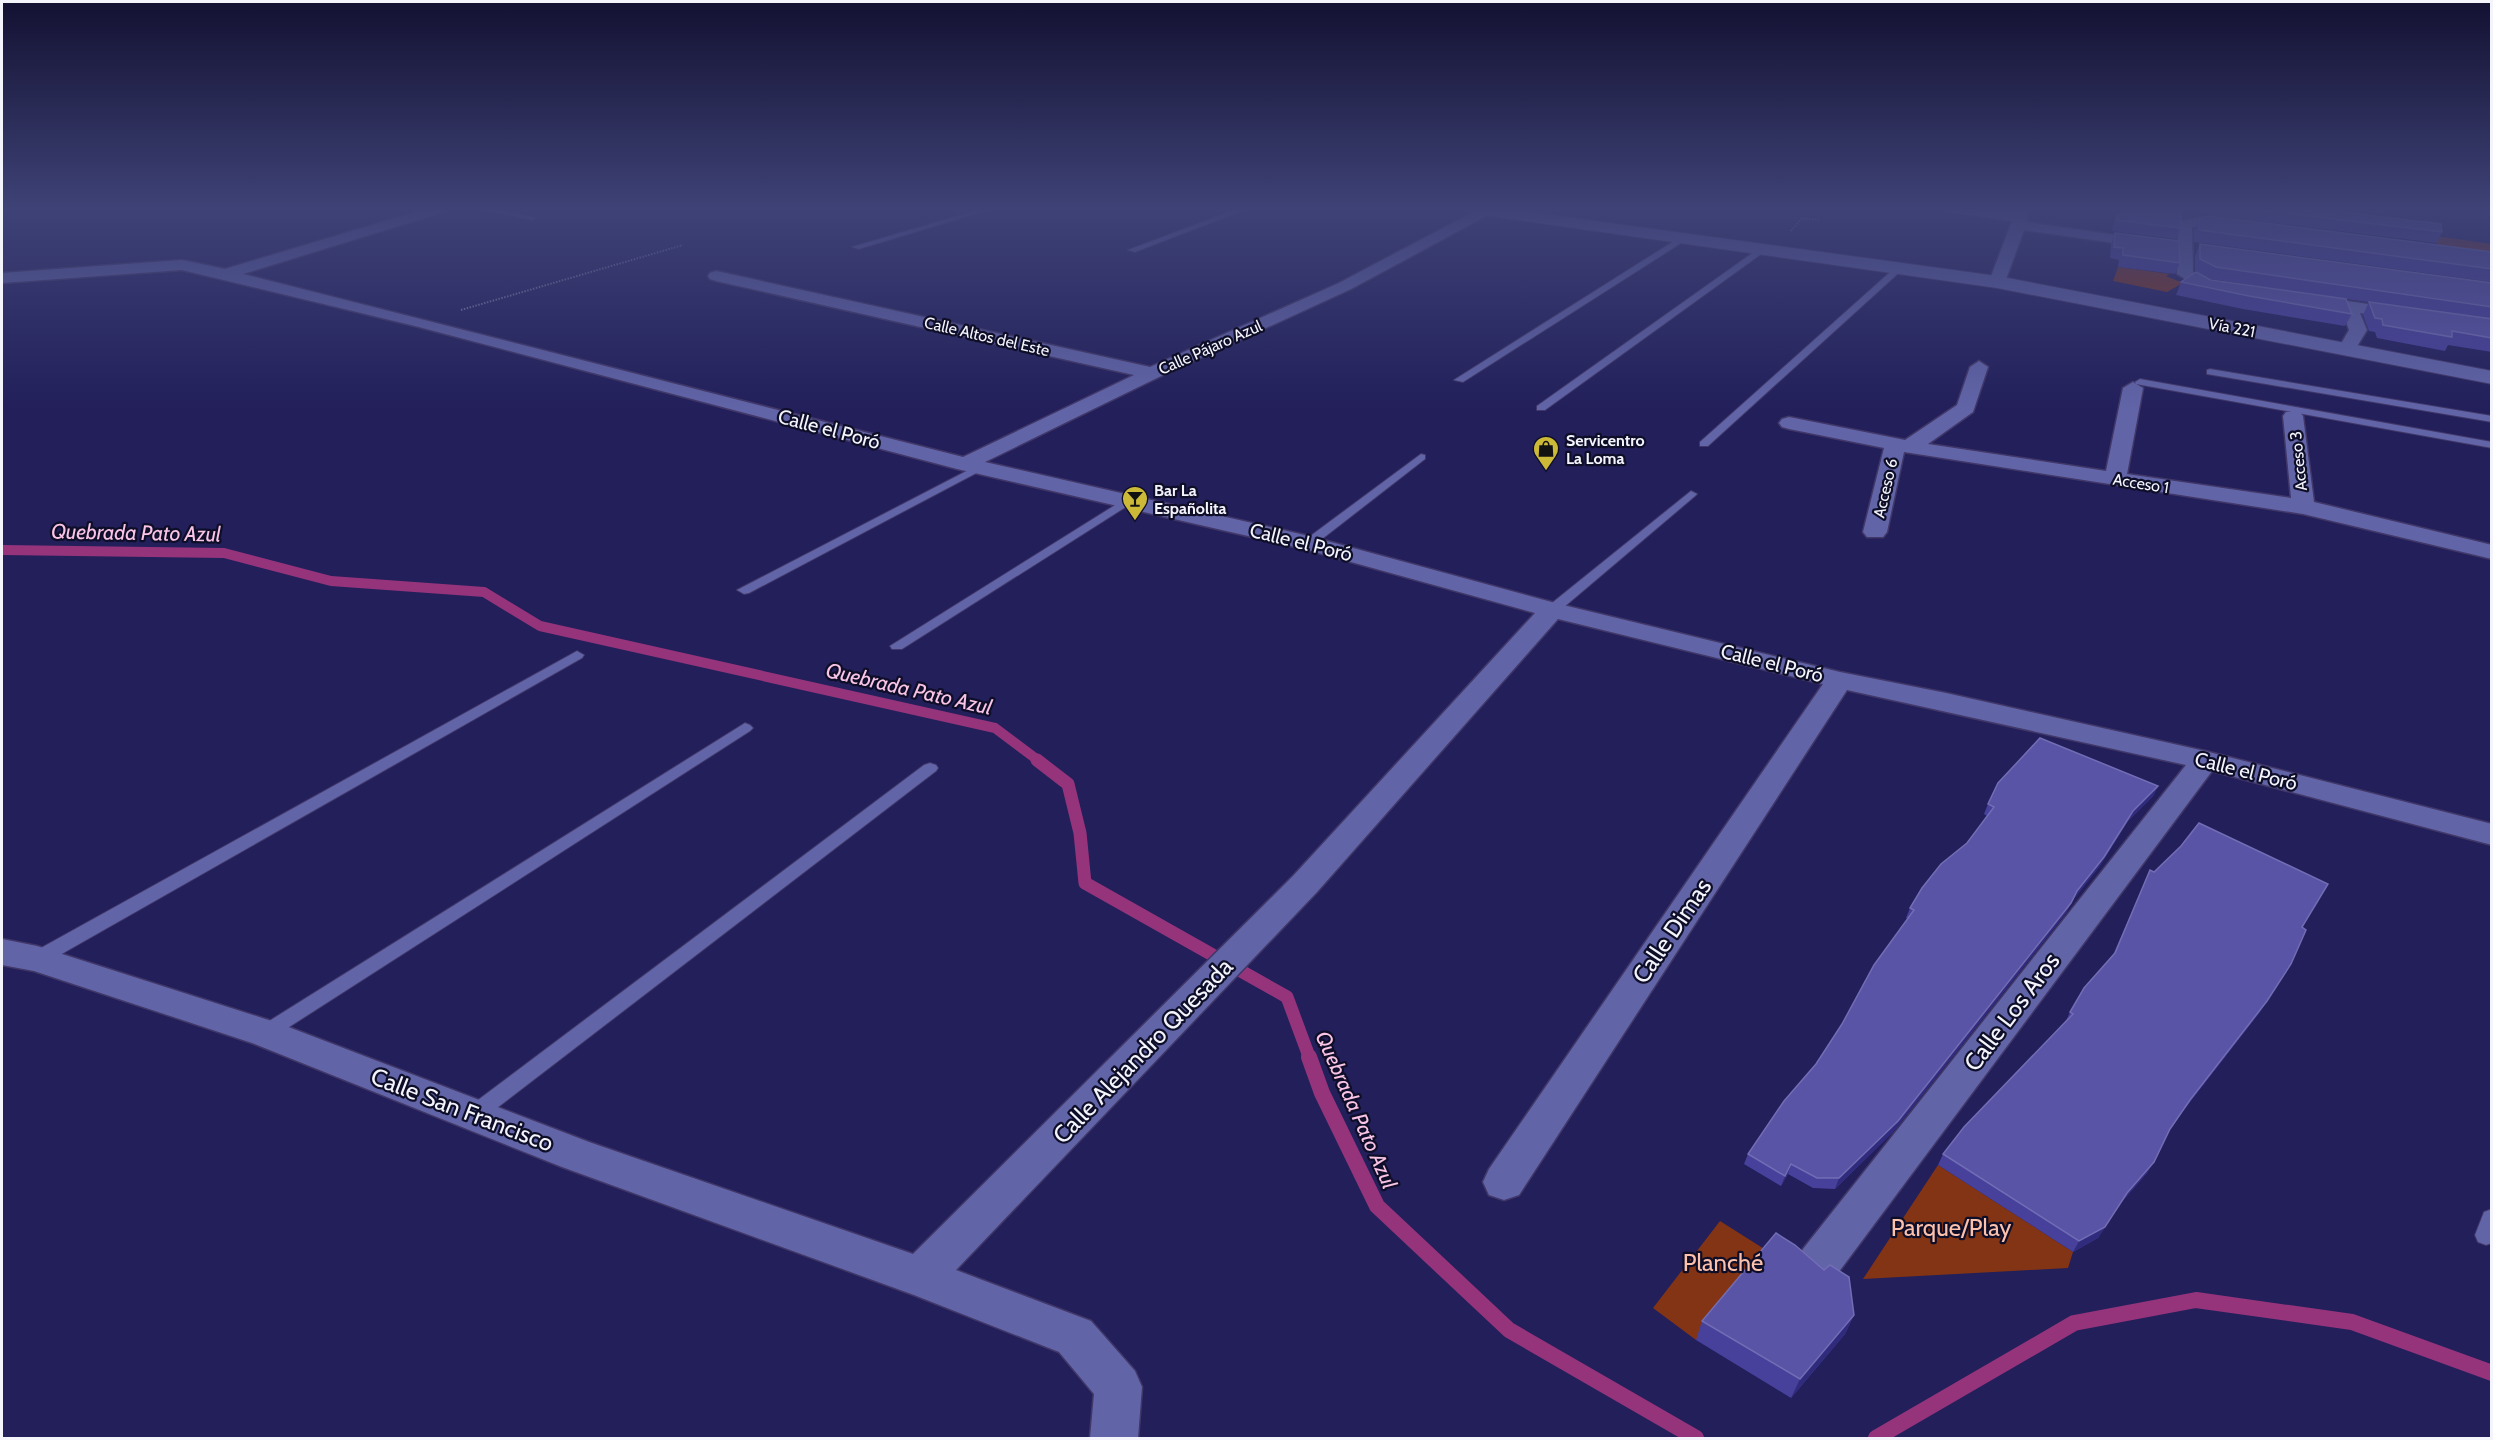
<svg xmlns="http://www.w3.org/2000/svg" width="2493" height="1440" font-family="Cabin,sans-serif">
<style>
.green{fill:#833414}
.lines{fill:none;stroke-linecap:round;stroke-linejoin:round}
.stream-far2{stroke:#96347b;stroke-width:10}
.stream-far1{stroke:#96347b;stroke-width:13}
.stream{stroke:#96347b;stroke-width:16}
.service-casing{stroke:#413768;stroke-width:2}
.minor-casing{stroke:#413768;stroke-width:3}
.secondary-casing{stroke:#413768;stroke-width:2}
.path{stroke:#78779d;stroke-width:2;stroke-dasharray:1.5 1.5;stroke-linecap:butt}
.service{fill:#6164a7;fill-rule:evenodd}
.minor{fill:#6164a7;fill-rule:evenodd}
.secondary{fill:#6164a7;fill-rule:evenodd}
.wall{fill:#48419c}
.shaded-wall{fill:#312b7d}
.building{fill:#5a54a7;stroke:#726db4;stroke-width:1.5}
.labels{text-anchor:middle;stroke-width:4.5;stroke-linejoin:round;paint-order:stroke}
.far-street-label{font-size:16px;fill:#f3f4fc;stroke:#0e0e28}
.far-poi-label{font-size:16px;font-weight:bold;fill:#f3f4fc;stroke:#0e0e28;text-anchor:start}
.street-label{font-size:20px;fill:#f3f4fc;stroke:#0e0e28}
.water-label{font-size:21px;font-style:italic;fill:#f9c4e6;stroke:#0e0e28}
.near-street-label{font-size:24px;fill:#f3f4fc;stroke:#0e0e28}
.near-park-label{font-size:24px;fill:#fcc1ac;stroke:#0e0e28}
</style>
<rect width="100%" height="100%" fill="#221f5a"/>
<!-- green -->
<g class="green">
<polygon points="2436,236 2491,244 2491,255 2438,248"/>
<polygon points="2118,267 2170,274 2166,276 2183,283 2167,292 2113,281"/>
<polygon points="1938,1165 2073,1252 2068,1268 1863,1279"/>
<polygon points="1720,1221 1769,1252 1696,1340 1653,1308"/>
</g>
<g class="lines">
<!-- stream-far2 -->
<polyline class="stream-far2" points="2,550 224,553 331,581 484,592 540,626 995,728 1039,761"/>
<!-- stream-far1 -->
<polyline class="stream-far1" points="1037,760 1068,784 1080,833 1085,883 1287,997 1310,1059"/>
<!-- stream -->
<g class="stream">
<polyline points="1309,1057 1322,1093 1377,1206 1509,1330 1696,1438"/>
<polyline points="1876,1438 2074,1323 2196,1300 2352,1322 2492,1373"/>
</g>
<defs>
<g id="service">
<polygon points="479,209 494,209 536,218 532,220"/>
<polygon points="981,209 992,209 859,249 852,247"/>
<polygon points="1237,209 1247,209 1135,252 1128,250"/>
<polygon points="1682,236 1689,238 1463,382 1454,380"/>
<polygon points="1761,247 1768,249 1545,410 1537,410 1537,406"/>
<polygon points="1897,266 1904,268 1708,446 1700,446 1700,442"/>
<polygon points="2210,369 2492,416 2492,422 2207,374 2207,370"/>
<polygon points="2140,379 2492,442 2492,448 2136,384 2135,382"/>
<polygon points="1421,454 1425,455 1425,459 1313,546 1305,546 1305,540"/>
<polygon points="980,464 984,465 984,469 749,593 744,594 737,590"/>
<polygon points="1691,491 1697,494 1695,496 1557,613 1547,613 1545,610 1547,607"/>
<polygon points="1128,497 1132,499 1132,503 902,649 892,649 890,646"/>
<polygon points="577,651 584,655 582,658 44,964 37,966 30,964 28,959 30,954"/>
<polygon points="745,723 750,725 753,728 750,731 272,1038 265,1041 258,1038 255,1033 258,1028"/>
<polygon points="930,763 936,765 938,768 936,771 480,1121 473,1124 466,1121 463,1115 466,1109 924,765"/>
<polygon points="2492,1209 2492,1243 2486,1245 2478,1242 2475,1235 2484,1212"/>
</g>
<g id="minor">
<polygon points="425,209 446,209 444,212 243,274 963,457 1134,375 716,281 710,279 708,276 710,273 716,271 1150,367 1339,283 1479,209 1491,209 1490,214 1351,289 1159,377 985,462 1309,536 1559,604 1840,672 1946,693 2205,751 2492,824 2492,845 2212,771 1835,1277 1819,1283 1803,1277 1797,1263 1803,1249 2186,765 1847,690 1519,1195 1504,1200 1489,1195 1483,1182 1489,1169 1823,684 1558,619 1317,892 956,1270 1091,1321 1135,1371 1142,1387 1138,1438 1090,1438 1094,1394 1059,1352 914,1295 562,1167 252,1043 34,971 2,965 2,939 37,946 278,1023 589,1142 913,1254 1293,876 1535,613 1304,549 957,469 415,326 182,270 2,283 2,273 182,260 225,269"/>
<polygon points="1948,209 1984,209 2013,213 2014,209 2028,209 2027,222 2150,240 2157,244 2150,248 2024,230 2005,282 1997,287 1989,282 2012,221 1955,213"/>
<path d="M2204,217L2236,221L2243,225C2233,234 2206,225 2192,227L2193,272L2210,281L2231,285L2233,288L2231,291L2200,288L2177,274L2178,224L2180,221Z"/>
<polygon points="2312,296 2403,309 2411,314 2403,319 2360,313 2367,330 2353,353 2347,354 2338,349 2349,330 2342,310 2306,305 2304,301 2306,297"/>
<polygon points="1979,361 1988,367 1973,412 1928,444 2106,471 2123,388 2133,382 2143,388 2127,474 2291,498 2283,416 2286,412 2300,412 2303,416 2314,502 2492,545 2492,559 2303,514 1904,452 1887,532 1883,537 1867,537 1863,532 1884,448 1789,429 1782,427 1779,423 1782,419 1789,417 1905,440 1957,405 1970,367"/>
</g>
<polygon id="secondary" points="1466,209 1508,209 1997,276 2492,371 2492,384 1997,288 1474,214"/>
</defs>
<!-- service casing -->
<use href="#service" class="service-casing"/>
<!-- minor casing -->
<use href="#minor" class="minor-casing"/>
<!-- secondary casing -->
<use href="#secondary" class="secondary-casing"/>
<!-- path -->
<g class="path">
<polyline points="1791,231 1802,218 1819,220"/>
<polyline points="461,310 683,245"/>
</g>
<!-- service -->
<use href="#service" class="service"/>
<!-- minor -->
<use href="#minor" class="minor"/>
<!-- secondary -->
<use href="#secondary" class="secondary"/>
</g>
<!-- wall -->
<g class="wall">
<polygon points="2119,209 2178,209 2180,228 2176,239 2112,231 2113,226"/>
<polygon points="2209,209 2317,209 2442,232 2437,243 2210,215"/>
<polygon points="2199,218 2492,252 2492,282 2194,242 2194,229"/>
<polygon points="2115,233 2180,263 2175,274 2118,267 2119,260 2110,258 2111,244"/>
<polygon points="2200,244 2492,283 2492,352 2448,345 2445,351 2377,338 2375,332 2369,331 2363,315 2369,302 2346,299 2352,314 2345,326 2243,309 2176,295 2181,282 2211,280 2312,294 2211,279 2195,271 2195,256"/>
<polygon points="2158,786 2153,796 2128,821 2099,867 2072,901 2066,913 1893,1132 1835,1189 1813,1188 1788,1174 1781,1186 1744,1164 1748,1154 1816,1064 1842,1024 1908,919 1906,918 1910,908 1967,843 1987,816 1984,814 1988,804"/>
<polygon points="2150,870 2302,927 2260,1012 2183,1111 2168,1133 2147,1173 2120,1204 2098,1238 2073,1252 1938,1165 1943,1154 2066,1021 2070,1012 2113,955"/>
<polygon points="1854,1315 1845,1334 1791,1398 1696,1340 1702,1321"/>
</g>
<!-- shaded-wall -->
<g class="shaded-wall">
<polygon points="2158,786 2153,796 2128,821 2099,867 2072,901 2077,891 2133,811"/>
<polygon points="2071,903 2066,913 1893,1132 1835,1189 1839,1178"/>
<polygon points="2291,964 2260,1012 2183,1111 2163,1140 2190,1100"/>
<polygon points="2154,1162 2147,1173 2120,1204 2098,1238 2073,1252 2079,1241 2127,1193"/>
<polygon points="1791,1164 1788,1174 1781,1186 1785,1176"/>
<polygon points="1854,1315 1845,1334 1791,1398 1800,1379"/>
</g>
<!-- building -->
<g class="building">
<polygon points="2121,209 2182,209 2180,228 2116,220 2117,215 2121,215"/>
<polygon points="2250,209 2317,209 2341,212 2441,224 2442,232"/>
<polygon points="2209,216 2492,252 2492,269 2199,230 2199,218"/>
<polygon points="2115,233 2179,241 2180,263 2123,255 2123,248 2114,247"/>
<polygon points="2200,244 2492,283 2492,307 2216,267 2200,259"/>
<polygon points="2196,272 2211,280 2346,299 2352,314 2249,296 2181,282"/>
<polygon points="2369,302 2492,319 2492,338 2452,331 2452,337 2383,325 2382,319 2375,318"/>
<polygon points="2040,738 2158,786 2133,811 2104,857 2077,891 2071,903 1898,1121 1839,1178 1817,1178 1791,1164 1785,1176 1748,1154 1784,1101 1816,1064 1842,1024 1874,965 1914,910 1910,908 1922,888 1941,864 1967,843 1994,807 1988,804 1998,783"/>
<polygon points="2199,823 2328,884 2302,927 2306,930 2291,964 2267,1001 2190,1100 2170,1129 2154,1162 2127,1193 2105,1227 2079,1241 1943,1154 1964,1127 2073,1014 2070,1012 2084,988 2115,953 2150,870 2154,872 2181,846"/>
<polygon points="1776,1233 1795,1245 1824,1270 1830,1265 1849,1277 1854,1315 1800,1379 1702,1321"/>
</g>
<!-- sky -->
<linearGradient id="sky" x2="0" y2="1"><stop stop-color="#131132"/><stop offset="0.51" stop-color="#3e4276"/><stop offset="1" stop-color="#3e4276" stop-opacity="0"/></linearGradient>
<rect width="2493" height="410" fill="url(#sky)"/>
<!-- icons -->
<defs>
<symbol id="shop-pin" viewBox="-11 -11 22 30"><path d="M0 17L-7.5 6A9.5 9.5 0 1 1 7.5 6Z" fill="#cdb938" stroke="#0e0e28"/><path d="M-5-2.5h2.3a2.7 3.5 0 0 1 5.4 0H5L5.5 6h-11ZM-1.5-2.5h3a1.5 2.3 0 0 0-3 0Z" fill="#111"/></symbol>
<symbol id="bar-pin" viewBox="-11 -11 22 30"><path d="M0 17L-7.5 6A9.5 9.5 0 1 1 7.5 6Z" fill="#cdb938" stroke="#0e0e28"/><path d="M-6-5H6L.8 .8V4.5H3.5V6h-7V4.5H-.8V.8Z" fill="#111"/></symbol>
</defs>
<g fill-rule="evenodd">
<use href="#shop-pin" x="1531" y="434" width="30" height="40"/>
<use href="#bar-pin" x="1120" y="484" width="30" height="40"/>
</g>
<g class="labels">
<!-- far-street labels -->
<g class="far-street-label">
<text transform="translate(2232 327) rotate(11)" y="6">Vía 221</text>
<text transform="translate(987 336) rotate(13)" y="6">Calle Altos del Este</text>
<text transform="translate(1210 347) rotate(-24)" y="6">Calle Pájaro Azul</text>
<text transform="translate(2298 461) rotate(-96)" y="6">Acceso 3</text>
<text transform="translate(2141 483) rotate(9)" y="6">Acceso 1</text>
<text transform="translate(1885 488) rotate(-77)" y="6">Acceso 6</text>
</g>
<!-- far-poi labels -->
<g class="far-poi-label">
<text x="1566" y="446">Servicentro<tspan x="1566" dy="18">La Loma</tspan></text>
<text x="1154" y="496">Bar La<tspan x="1154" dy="18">Españolita</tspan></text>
</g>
<!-- street labels -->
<g class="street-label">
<text transform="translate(829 429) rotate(15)" y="7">Calle el Poró</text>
<text transform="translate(1301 542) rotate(14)" y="7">Calle el Poró</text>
<text transform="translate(1772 663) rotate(14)" y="7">Calle el Poró</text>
<text transform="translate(2246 771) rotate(14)" y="7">Calle el Poró</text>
</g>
<!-- water labels -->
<g class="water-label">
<text transform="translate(136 533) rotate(1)" y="7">Quebrada Pato Azul</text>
<text transform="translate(909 689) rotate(13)" y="7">Quebrada Pato Azul</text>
<text transform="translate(1356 1110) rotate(66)" y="7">Quebrada Pato Azul</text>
</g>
<!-- near-street labels -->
<g class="near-street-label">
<text transform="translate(1672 931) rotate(-56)" y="8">Calle Dimas</text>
<text transform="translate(2012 1012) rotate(-53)" y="8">Calle Los Aros</text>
<text transform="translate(1143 1051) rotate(-46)" y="8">Calle Alejandro Quesada</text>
<text transform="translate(462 1110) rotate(21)" y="8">Calle San Francisco</text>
</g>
<!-- near-park labels -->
<g class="near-park-label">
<text x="1951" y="1236">Parque/Play</text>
<text x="1723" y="1271">Planché</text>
</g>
</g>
<!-- border -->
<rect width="2493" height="1440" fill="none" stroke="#f3f4fc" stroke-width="6"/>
</svg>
